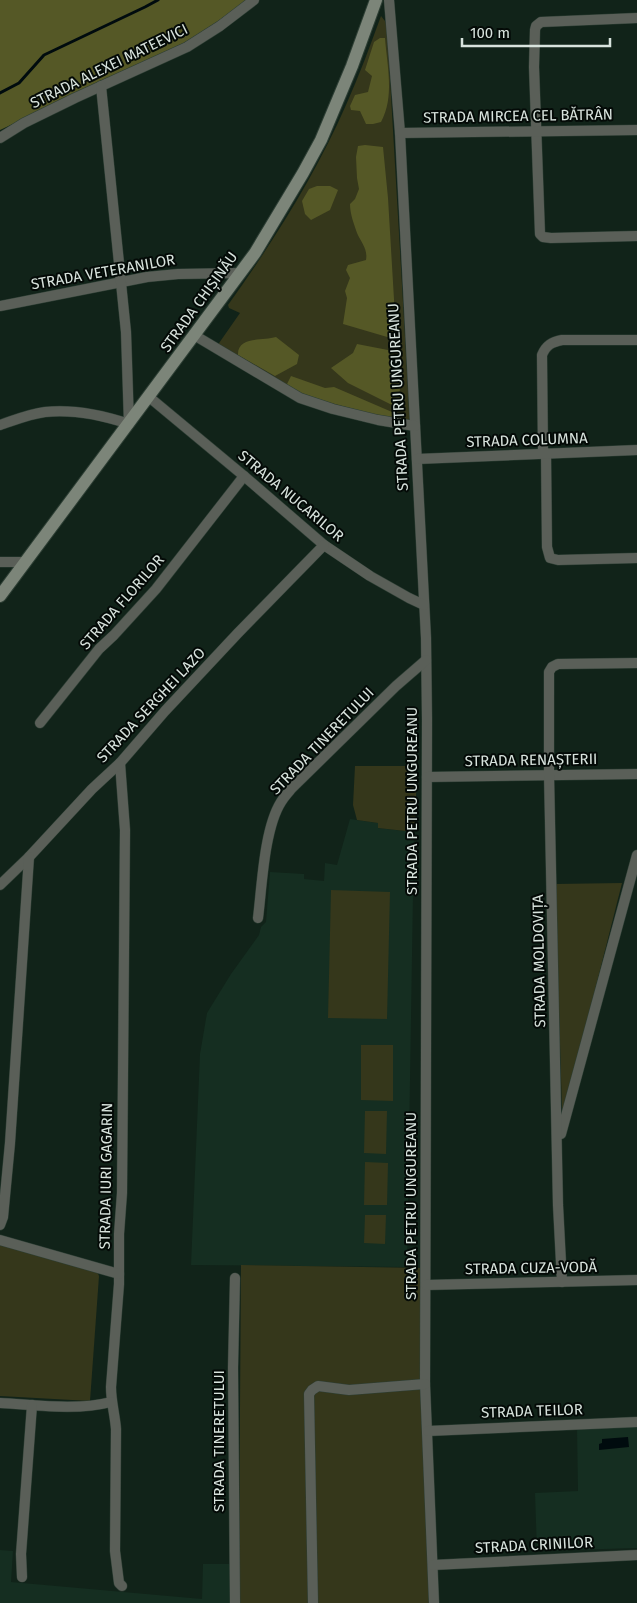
<svg xmlns="http://www.w3.org/2000/svg" width="637" height="1603" font-family="'Fira Sans',sans-serif">
<style>
.built{fill:#152e21}
.green{fill:#35371b}
.forest{fill:#555826}
.water{fill:#000b0e}
.lines{fill:none;stroke-linecap:round;stroke-linejoin:round}
.stream{stroke:#000b0e;stroke-width:3}
.street-casing{stroke:#2d3e34;stroke-width:11}
.secondary-casing{stroke:#2d3e34;stroke-width:14}
.street{stroke:#5a5f58;stroke-width:10}
.secondary{stroke:#7c8579;stroke-width:12}
.labels{text-anchor:middle;stroke-width:4;stroke-linejoin:round;paint-order:stroke}
.street-label{font-size:15px;fill:#d8e3dd;stroke:#040a07}
</style>
<rect width="100%" height="100%" fill="#112319"/>
<!-- built -->
<g class="built">
<polygon points="350,819 378,823 378,828 414,832 407,1267 191,1265 200,1054 207,1013 231,974 259,935 261,927 266,922 270,872 304,874 304,879 324,881 325,863 337,865"/>
<polygon points="637,1426 637,1548 537,1551 535,1493 578,1491 577,1429"/>
<polygon points="0,1550 13,1551 11,1582 202,1599 203,1564 231,1564 231,1603 0,1603"/>
</g>
<!-- green -->
<g class="green">
<path d="M381,16L385,21L387,27L410,423L307,399L217,346L240,313L229,308L228,305C273,242 315,176 346,105C359,76 370,46 381,16Z"/>
<polygon points="355,766 417,766 415,827 414,832 378,828 378,823 357,820 353,805"/>
<polygon points="622,883 565,1109 562,1109 555,884"/>
<polygon points="331,890 390,892 387,1019 328,1018"/>
<polygon points="361,1045 393,1045 393,1101 361,1100"/>
<polygon points="365,1111 387,1111 386,1154 364,1153"/>
<polygon points="365,1162 388,1163 387,1205 364,1205"/>
<polygon points="365,1215 386,1215 385,1244 364,1243"/>
<polygon points="0,1242 97,1271 99,1276 90,1401 0,1396"/>
<polygon points="241,1265 426,1268 429,1603 231,1603 239,1550"/>
</g>
<!-- forest -->
<g class="forest">
<polygon points="0,0 247,0 210,27 184,43 0,130"/>
<path d="M380,38H385C387,66 395,97 381,122L373,124H366L360,111L351,110L350,106L355,95L368,92L372,76L365,70L374,42Z"/>
<path d="M365,145L383,147L388,198L396,333L394,339L343,324L347,298L345,291L350,278L346,270L348,265L366,260C368,249 361,242 357,233C354,224 350,214 350,204L355,199L359,189L357,178L356,157L358,146Z"/>
<polygon points="317,186 330,186 338,190 330,210 311,220 305,214 302,201 309,189"/>
<path d="M276,337L299,355L297,364L275,376L238,355C237,336 263,341 276,337Z"/>
<polygon points="357,344 393,351 400,386 399,405 396,407 348,383 331,368 353,353"/>
<polygon points="291,376 325,388 334,387 399,415 397,418 372,414 312,398 286,386"/>
</g>
<!-- water -->
<polygon class="water" points="628,1437 629,1447 599,1450 599,1444 602,1443 602,1439"/>
<g class="lines">
<!-- stream -->
<polyline class="stream" points="0,93 19,83 44,55 145,7 158,0"/>
<defs>
<g id="street">
<polyline points="389,0 400,133 426,638 427,720 425,1384 434,1603"/>
<polyline points="637,18 541,22 536,26 535,30 534,67 540,234 543,237 551,238 637,236"/>
<polyline points="400,133 637,130"/>
<polyline points="0,138 24,123 75,98 187,47 220,26 254,0"/>
<polyline points="0,306 147,277 178,274 241,273"/>
<polyline points="194,335 300,398 333,409 378,420 415,426"/>
<polyline points="149,397 244,476 324,545 370,576 409,598 424,605"/>
<path d="M0,425C15,420 29,414 45,412C74,409 102,415 129,424L126,332L101,86"/>
<polyline points="546,453 547,547 550,558 558,560 637,558"/>
<path d="M543,454L542,355C546,345 552,342 562,340H637"/>
<polyline points="417,459 637,450"/>
<polyline points="0,562 25,562"/>
<polyline points="40,723 99,649 114,635 156,589 244,476"/>
<path d="M120,763L125,830L122,1193L119,1234V1284L111,1387C111,1402 115,1415 116,1429L115,1551L119,1583L122,1586"/>
<polyline points="427,777 637,774"/>
<polyline points="0,885 29,857 92,789 120,763 165,711 238,633 324,545"/>
<path d="M258,918C262,886 264,829 281,802C284,797 288,793 291,789L396,686L426,660"/>
<polyline points="561,1134 637,855"/>
<polyline points="0,1225 3,1217 10,1143 29,857"/>
<polyline points="0,1240 119,1274"/>
<polyline points="562,1282 558,1205 549,774 549,672 552,667 558,664 637,663"/>
<polyline points="426,1285 637,1280"/>
<path d="M0,1403C37,1405 76,1411 111,1402"/>
<polyline points="428,1431 637,1422"/>
<polyline points="433,1565 637,1555"/>
<polyline points="22,1577 21,1554 32,1405"/>
<polyline points="235,1603 233,1368 235,1278"/>
<polyline points="313,1603 309,1394 312,1390 318,1386 349,1390 425,1384"/>
</g>
<polyline id="secondary" points="0,596 255,253 303,173 321,140 352,66 376,0"/>
</defs>
<!-- street casing -->
<use href="#street" class="street-casing"/>
<!-- secondary casing -->
<use href="#secondary" class="secondary-casing"/>
<!-- street -->
<use href="#street" class="street"/>
<!-- secondary -->
<use href="#secondary" class="secondary"/>
</g>
<g class="labels">
<!-- street labels -->
<g class="street-label">
<text transform="translate(109 66) rotate(-26)" y="5">STRADA ALEXEI MATEEVICI</text>
<text transform="translate(518 116) rotate(-1)" y="5">STRADA MIRCEA CEL BĂTRÂN</text>
<text transform="translate(103 272) rotate(-10)" y="5">STRADA VETERANILOR</text>
<text transform="translate(199 302) rotate(-54)" y="5">STRADA CHIȘINĂU</text>
<text transform="translate(398 397) rotate(-93)" y="5">STRADA PETRU UNGUREANU</text>
<text transform="translate(527 440) rotate(-2)" y="5">STRADA COLUMNA</text>
<text transform="translate(291 496) rotate(40)" y="5">STRADA NUCARILOR</text>
<text transform="translate(122 602) rotate(-49)" y="5">STRADA FLORILOR</text>
<text transform="translate(151 705) rotate(-47)" y="5">STRADA SERGHEI LAZO</text>
<text transform="translate(322 741) rotate(-46)" y="5">STRADA TINERETULUI</text>
<text transform="translate(531 760) rotate(-1)" y="5">STRADA RENAȘTERII</text>
<text transform="translate(412 801) rotate(-90)" y="5">STRADA PETRU UNGUREANU</text>
<text transform="translate(539 961) rotate(-91)" y="5">STRADA MOLDOVIȚA</text>
<text transform="translate(106 1176) rotate(-89)" y="5">STRADA IURI GAGARIN</text>
<text transform="translate(411 1206) rotate(-90)" y="5">STRADA PETRU UNGUREANU</text>
<text transform="translate(531 1268) rotate(-1)" y="5">STRADA CUZA-VODĂ</text>
<text transform="translate(532 1411) rotate(-2)" y="5">STRADA TEILOR</text>
<text transform="translate(219 1441) rotate(-90)" y="5">STRADA TINERETULUI</text>
<text transform="translate(534 1545) rotate(-3)" y="5">STRADA CRINILOR</text>
</g>
</g>
<!-- scale -->
<path d="M462 38v8h148v-8" fill="none" stroke="#d8e3dd" stroke-width="2.5"/>
<text x="470" y="38" font-size="15" fill="#d8e3dd" stroke="#040a07" stroke-width="4" paint-order="stroke">100 m</text>
</svg>
